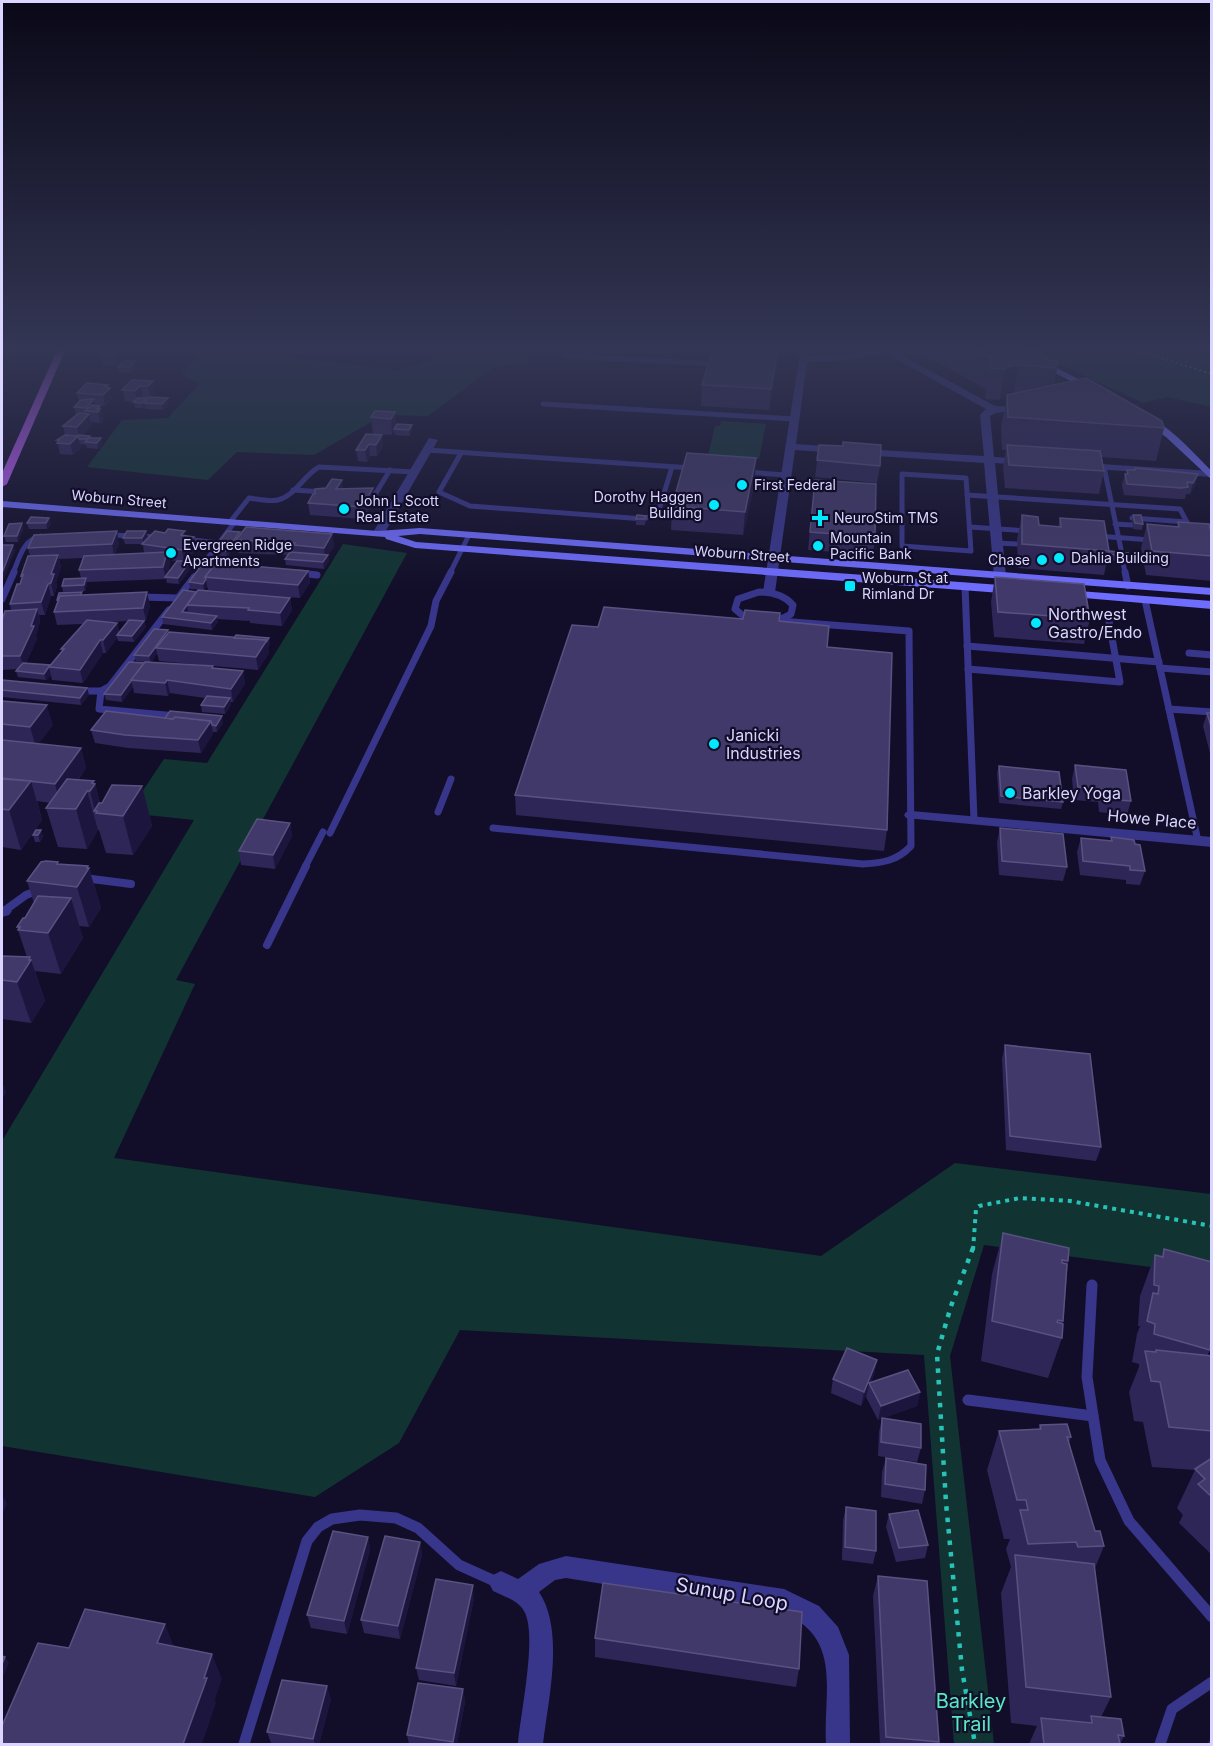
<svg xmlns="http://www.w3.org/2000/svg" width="1213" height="1746" font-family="Inter,sans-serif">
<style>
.green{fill:#113432}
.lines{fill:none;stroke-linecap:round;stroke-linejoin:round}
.path-far2{stroke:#27c3b7;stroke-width:2;stroke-dasharray:2 3;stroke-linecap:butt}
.path-far1{stroke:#27c3b7;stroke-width:4;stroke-dasharray:4 5;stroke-linecap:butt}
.path{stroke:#27c3b7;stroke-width:4.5;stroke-dasharray:4.5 7;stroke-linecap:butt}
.lane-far3{stroke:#38368b;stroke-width:5}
.lane-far2{stroke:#38368b;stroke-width:7}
.lane-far1{stroke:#38368b;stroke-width:8}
.lane{stroke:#38368b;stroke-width:11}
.street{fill:#38368b;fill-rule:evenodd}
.secondary{fill:#6f6dff;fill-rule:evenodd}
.primary{fill:#c05dff;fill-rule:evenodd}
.wall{fill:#2f2658;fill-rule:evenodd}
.shaded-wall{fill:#1c153d}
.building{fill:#41396a;stroke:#595281;stroke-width:1.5}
.poi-dot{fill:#02e9ff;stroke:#120e29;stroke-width:2}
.labels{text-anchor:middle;stroke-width:4.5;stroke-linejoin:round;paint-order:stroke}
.far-poi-label{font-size:14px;fill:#dad6ff;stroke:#120e29;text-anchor:start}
.far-street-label{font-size:14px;fill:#dad6ff;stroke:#120e29}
.poi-label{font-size:16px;fill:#dad6ff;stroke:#120e29;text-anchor:start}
.street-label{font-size:16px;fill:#dad6ff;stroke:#120e29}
.near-street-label{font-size:20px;fill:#dad6ff;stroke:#120e29}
.near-park-label{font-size:20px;fill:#59e8c3;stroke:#120e29}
</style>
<rect width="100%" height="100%" fill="#120e29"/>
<!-- green -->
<g class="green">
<polygon points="433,346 532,346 535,350 528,363 493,368 428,416 383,415 314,455 237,452 208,480 87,467 122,420 168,418 199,384 181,373 207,347 397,370 430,361"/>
<polygon points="1021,346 1211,346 1211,407 1167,397 1143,403"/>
<polygon points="721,421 766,424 759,459 707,460 715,426 720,426"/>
<polygon points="343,544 407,553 176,980 195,984 114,1158 821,1256 955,1163 1211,1194 1211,1275 984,1245 950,1356 994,1744 954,1744 924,1355 460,1330 399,1443 315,1497 2,1446 2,1141 194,820 128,813 164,759 207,763"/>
</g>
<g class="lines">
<!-- path-far2 -->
<polyline class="path-far2" points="1123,346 1212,374"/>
<!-- path-far1 -->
<polyline class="path-far1" points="973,1250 976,1209 979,1206 1020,1198 1070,1201 1212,1226"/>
<!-- path -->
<polyline class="path" points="973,1248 951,1306 937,1354 946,1503 962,1670 975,1744"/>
<!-- lane-far3 -->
<g class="lane-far3">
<polyline points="565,356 717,364"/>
<polyline points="543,404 794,419"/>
<polyline points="427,450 692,468"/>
<polyline points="461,453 439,492 470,506 644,519 658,513 672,467"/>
<polyline points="1104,467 1123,559"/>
<polyline points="746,472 786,475"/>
<polygon points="902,474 966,478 971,551 902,546"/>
<polyline points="293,490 324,492"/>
<polyline points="365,495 376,493 390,470"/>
<polyline points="967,495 1180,509 1191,530"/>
<polyline points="1132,518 1187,522"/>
<path d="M230,522L249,498C258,499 270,502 278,500C295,496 304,475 319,467L414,472"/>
<polyline points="1115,524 1132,525"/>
<polyline points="970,527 1028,531"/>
<polyline points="110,535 161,537"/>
<polyline points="1097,536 1151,540"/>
<polyline points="185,539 219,543"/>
<polyline points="997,543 1017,544"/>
<polyline points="1123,562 1125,573"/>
<polyline points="201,567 234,523"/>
<path d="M13,573C19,559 23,539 41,536"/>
<polyline points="450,573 469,535"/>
</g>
<!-- lane-far2 -->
<g class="lane-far2">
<polyline points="1125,572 1128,586"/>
<polyline points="299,573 317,575"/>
<polyline points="965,586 974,820"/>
<path d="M759,592C773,592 784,595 793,605L791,614C773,625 751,625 735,609L738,599Z"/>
<polyline points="140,597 178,598"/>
<polyline points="178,598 194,577"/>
<polyline points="2,599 14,572"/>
<polyline points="1145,600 1198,841"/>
<polyline points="967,646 1159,662"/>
<polyline points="1189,653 1212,655"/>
<polyline points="1160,668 1212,672"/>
<polyline points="968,669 1120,682 1108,616"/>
<polyline points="78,691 101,691 110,686 169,610"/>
<polyline points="101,691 99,709 177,716"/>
<polyline points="1169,709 1212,712"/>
<polyline points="438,812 451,779"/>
<path d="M493,828L863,864C882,863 897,861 911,846L909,631L780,621"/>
<polyline points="330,833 431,626 436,601 451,572"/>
<polyline points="305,867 323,832"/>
</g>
<!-- lane-far1 -->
<g class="lane-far1">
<polyline points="84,878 131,884"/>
<polyline points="4,911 26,895 39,890"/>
<polyline points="267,945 306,866"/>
</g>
<!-- lane -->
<g class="lane">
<polyline points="1092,1285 1087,1377 1100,1460 1129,1521 1212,1617"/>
<polyline points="968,1400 1093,1416"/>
<polyline points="244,1744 307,1541 318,1527 332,1519 360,1515 396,1518 418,1528 459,1565 499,1583"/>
<polyline points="1160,1744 1172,1709 1212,1682"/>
</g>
<!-- street -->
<g class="street">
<path d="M801,346H809L808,356L849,354L894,346H910L894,351L995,406L1028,407L1030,409C1018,417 1002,407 990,416L994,457L1024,459L1029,462L1024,465L995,463L1006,576L1004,578H996L994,576L984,463L862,455L857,452L862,449L984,456L980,415L986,409L885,353L849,360L807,362L796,444L838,447L843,450L838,453L795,450L775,592L773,594H765L763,592Z"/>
<polygon points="429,438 438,440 384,534 382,536 374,536 372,534"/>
<polygon points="1084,463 1212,471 1212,477 1080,468 1080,464"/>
<polygon points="911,811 1212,837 1212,847 906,818 904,815 906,812"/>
<polygon points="4,906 12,911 9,915 2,917 2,907"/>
<path d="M566,1556L784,1589L819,1606L838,1627L849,1655L850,1744H826C823,1692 843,1639 784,1613L566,1578L555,1580L539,1592C565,1631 548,1700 543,1744H518C520,1716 538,1634 524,1611C518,1600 503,1596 493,1591L489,1583L493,1575L501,1571L518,1579L539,1564Z"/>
</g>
<!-- secondary -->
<g class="secondary">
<polygon points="1003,346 1013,346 1098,389 1090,391"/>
<path d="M1144,418C1162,416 1198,458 1212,471V480L1166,437L1144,422Z"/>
<polygon points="2,501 378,531 420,528 1212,588 1212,595 420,534 398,536 416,542 1014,586 1020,590 1014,594 415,548 386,539 385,537 2,507"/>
<polygon points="1065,590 1212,601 1212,609 1061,596 1061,592"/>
</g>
<!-- primary -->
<polygon class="primary" points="59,346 67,346 7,484 2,487 2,473"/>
</g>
<!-- wall -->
<g class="wall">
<polygon points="914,346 1019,346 1048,360 1058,364 1054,385 1164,428 1156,461 1102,457 1104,471 1099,494 1005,488 1003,467 1006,450 1002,450 1001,427 1007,397 1000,398 999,400 985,399 986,389 934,360 913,358"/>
<polygon points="120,349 122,359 115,366 102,365 100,352"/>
<polygon points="135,361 136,366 131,373 119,372 118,367"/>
<polygon points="776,376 769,410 701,406 702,385"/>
<polygon points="153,381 155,392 150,397 169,404 163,410 145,409 145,407 143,408 135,408 134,402 125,401 122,390"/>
<polygon points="108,385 109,388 110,388 112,399 105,406 95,405 100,406 103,420 100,423 91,422 92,425 82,436 90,438 102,444 98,449 87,448 86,445 80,444 81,448 73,455 60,454 57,440 65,435 63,426 76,416 74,407 79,401 77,393"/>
<polygon points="395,412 396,426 412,425 412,431 410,436 395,435 394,432 392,435 373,434 371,417"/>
<polygon points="382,435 383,447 377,456 370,456 367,462 358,461 356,450"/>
<polygon points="819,445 843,446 880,466 877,483 815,477"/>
<polygon points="1135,468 1198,474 1195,485 1190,494 1186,494 1185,499 1178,499 1124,495 1122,485 1125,474 1126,474 1127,470 1134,470"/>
<polygon points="815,480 875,537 873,555 808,550"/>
<polygon points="755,481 743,535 671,530 672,506"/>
<polygon points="343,488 373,488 374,500 363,519 310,515 308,503"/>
<polygon points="1022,515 1039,525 1058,527 1060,518 1104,521 1109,551 1127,556 1126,562 1107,560 1104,575 1018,568 1017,539"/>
<polygon points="1133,515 1143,524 1142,530 1133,529 1132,521"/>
<polygon points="646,516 645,525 636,525 636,519"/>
<polygon points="1178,522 1212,529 1212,581 1146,575 1141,548 1147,524 1177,527"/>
<polygon points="22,523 23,529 18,542 6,542 4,536"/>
<polygon points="27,523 51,524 47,529 29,529"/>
<polygon points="240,532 240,534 332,534 334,546 328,555 329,561 324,569 286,565 285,559 288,555 238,553 236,545 227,557 214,556 213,550"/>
<path d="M185,536L194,537L196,549L185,561H190L191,568L179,584L167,583L166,579L87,582V584L85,591L63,592L62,586L81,578L79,570L83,558L59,559L61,567L56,582L57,586L54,596H51L45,615H39L40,622L36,635L37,639L26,663L50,665L62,651L61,649L83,624L57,625L54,612L58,603L57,600L82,592V595L150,605L146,620L140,621H144L146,627L134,642L118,641L117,638L106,653H103L83,683L52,680L51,675L46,680L18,677L16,671L18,669L2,670V620L11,611L10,604L22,580L21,576L30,556L28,548L119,543L115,554L144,553L143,544H125L123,538L148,537L145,542ZM169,560L177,561L167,575L170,564ZM127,621L119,632L117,623L111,622Z"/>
<polygon points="206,559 253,565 253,566 308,571 310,583 300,598 208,590 207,586 204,590 190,589 189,582"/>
<polygon points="995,577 1090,619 1084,644 994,637 991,602"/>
<polygon points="183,590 290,598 292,610 282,626 250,623 250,621 217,619 218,622 212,630 163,624 162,617"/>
<polygon points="780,613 779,622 827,647 887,830 884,851 516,815 515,795 598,627 743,619"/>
<polygon points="168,630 169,632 270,644 268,648 269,653 258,670 159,661 157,653 151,663 243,671 245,684 233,702 231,702 231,705 225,714 202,712 201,705 205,698 170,693 168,696 134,693 133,687 122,702 106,700 104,694 145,662 136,661 134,655"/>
<polygon points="2,680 87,688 89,695 81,705 2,697"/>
<polygon points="2,701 53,725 38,744 81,748 86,768 78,780 95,784 100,803 102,803 142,786 152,826 133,855 106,853 99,830 98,830 87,849 58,847 46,808 50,803 37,801 42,820 21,850 2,847"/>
<polygon points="1207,713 1212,713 1212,761 1203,726"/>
<polygon points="165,718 223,723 217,732 213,732 213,734 201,753 128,748 95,743 91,730"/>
<polygon points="1075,765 1131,801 1127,815 1099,812 1098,802 1074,800 1072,779"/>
<polygon points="999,766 1063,802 1061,809 999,803 997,773"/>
<polygon points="290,823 292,836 275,869 241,865 239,851"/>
<polygon points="1000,828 1067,867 1063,881 999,875 997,842"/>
<polygon points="41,830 43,837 40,842 35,842 33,835"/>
<polygon points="1111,837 1135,844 1145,871 1140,885 1126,884 1126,880 1080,875 1077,852 1081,838 1110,841"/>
<polygon points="59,864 89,868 101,908 89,927 79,926 83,938 61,974 35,971 45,1001 31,1023 2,1019 2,956 27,957 17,927 25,918 34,903 27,881"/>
<polygon points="1005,1045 1101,1147 1096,1161 1006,1150 1002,1059"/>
<polygon points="1003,1233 1068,1261 1062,1338 1048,1378 981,1361 992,1274"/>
<polygon points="1164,1249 1210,1350 1207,1356 1212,1356 1212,1555 1179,1523 1183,1515 1177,1508 1195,1470 1152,1467 1143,1422 1134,1421 1129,1392 1139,1367 1139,1364 1132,1362 1137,1334 1140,1326 1138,1326 1140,1296 1155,1255 1161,1256"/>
<polygon points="877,1360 874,1374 871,1383 920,1392 917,1406 883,1418 921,1448 917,1462 878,1456 879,1432 882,1418 878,1420 866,1397 868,1389 861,1406 831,1393 833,1379"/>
<polygon points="1040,1425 1071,1437 1069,1443 1095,1531 1104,1546 1095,1568 1111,1697 1101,1717 1124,1736 1120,1744 1029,1744 1037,1726 1011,1723 1001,1593 1011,1567 1006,1549 1010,1539 1004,1539 987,1470 999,1431 1038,1429"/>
<polygon points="886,1458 925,1490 922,1504 881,1497 882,1472"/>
<polygon points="846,1507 876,1551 873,1564 842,1560 843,1520"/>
<polygon points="889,1514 928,1545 925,1558 896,1562 886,1527"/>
<polygon points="368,1537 370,1550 347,1634 311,1628 307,1615"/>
<polygon points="420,1542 422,1555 400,1639 364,1633 361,1620"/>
<polygon points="878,1576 939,1742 938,1744 880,1744 873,1596"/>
<polygon points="474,1598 456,1686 419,1680 416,1668"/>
<polygon points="595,1638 799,1669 796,1687 595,1657"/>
<polygon points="463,1689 465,1702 457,1744 409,1744 407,1735"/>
<polygon points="331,1699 319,1744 270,1744 271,1743 267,1732"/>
<polygon points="1212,1737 1212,1744 1207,1744"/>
</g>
<!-- shaded-wall -->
<g class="shaded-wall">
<polygon points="120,349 122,359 115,366 113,355"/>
<polygon points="777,355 776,376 769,410 771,389"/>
<polygon points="135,361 136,366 131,373 130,367"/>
<polygon points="1018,365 1013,397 1000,398 1005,367"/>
<polygon points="153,381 155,392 150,397 148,386"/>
<polygon points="108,385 109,389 110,388 112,399 105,406 103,395 105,387"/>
<polygon points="140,386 143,397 138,402 135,391"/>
<polygon points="146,398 147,403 144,403 145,407 143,408 142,403"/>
<polygon points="168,398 169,404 163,410 162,404"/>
<polygon points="94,399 96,411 87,411 86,408"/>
<polygon points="100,406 103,420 100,423 97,409"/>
<polygon points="395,412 396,429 394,429 394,432 392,435 391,419"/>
<polygon points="89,414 92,425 79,439 77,427"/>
<polygon points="412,425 412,431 410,436 409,430"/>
<polygon points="382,435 383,447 377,456 376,445"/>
<polygon points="78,436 81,448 73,455 70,444"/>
<polygon points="101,438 102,444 98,449 97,443"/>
<polygon points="369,444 370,456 367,462 365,450"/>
<polygon points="756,458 755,481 743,535 745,512"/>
<polygon points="1198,474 1195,485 1190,494 1193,483"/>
<polygon points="342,480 343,491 336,489"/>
<polygon points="373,488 374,500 363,519 362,507"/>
<polygon points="49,518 51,524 47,529 46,523"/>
<polygon points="22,523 23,529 18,542 17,536"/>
<polygon points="117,531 119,543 114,557 112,544"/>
<polygon points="146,531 148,537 144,544 142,538"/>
<polygon points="240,532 241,538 236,540 236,545 227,557 226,551"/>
<polygon points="332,534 334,546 325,560 324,548"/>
<polygon points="194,537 196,549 184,562 182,550"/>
<polygon points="13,545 15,551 2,584 2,573"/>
<polygon points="167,552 170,564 166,579 163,567"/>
<polygon points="58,555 61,567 56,582 57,586 54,596 51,583 51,574"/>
<polygon points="328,555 329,561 324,569 323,562"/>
<polygon points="190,561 191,568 179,584 178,578"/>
<polygon points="308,571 310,583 300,598 298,585"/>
<polygon points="86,578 87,584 85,591 84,585"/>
<polygon points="206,579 207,586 204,590 203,584"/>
<polygon points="48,584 51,596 45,615 41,602"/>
<polygon points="147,592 150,605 146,620 143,608"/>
<polygon points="290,598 292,610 282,626 280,613"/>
<polygon points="187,606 188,612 183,619 182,612"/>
<polygon points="37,609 40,622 36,635 37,639 24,668 20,656"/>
<polygon points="217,616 218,622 212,630 211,623"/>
<polygon points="144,621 146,627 134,642 132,636"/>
<polygon points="117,623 119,635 117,635 117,638 106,653 103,640"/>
<polygon points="168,630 170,636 156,648 157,653 151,663 149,656"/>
<polygon points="269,638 270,644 268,648 269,653 258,670 256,657"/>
<polygon points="100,640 103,653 83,683 80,670"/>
<polygon points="49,668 51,675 46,680 44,674"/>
<polygon points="243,671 245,684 233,702 231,689"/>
<polygon points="167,680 170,693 168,696 165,683"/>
<polygon points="131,681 133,687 122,702 121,695"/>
<polygon points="87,688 89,695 81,705 80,698"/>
<polygon points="230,698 231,705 225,714 224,707"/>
<polygon points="47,705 53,725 36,747 30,727"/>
<polygon points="222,716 223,723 217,732 216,726"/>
<polygon points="211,721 213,734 201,753 198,740"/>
<polygon points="81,748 86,768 60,804 55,784"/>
<polygon points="31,781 42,820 21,850 9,810"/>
<polygon points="94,781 94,784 95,784 103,814 95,811 90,791"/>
<polygon points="142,786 152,826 133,855 123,816"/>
<polygon points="87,791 98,830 87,849 76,809"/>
<polygon points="290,823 292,836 275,869 273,855"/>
<polygon points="41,830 43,837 40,842 38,835"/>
<polygon points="88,866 101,908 89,927 77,887"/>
<polygon points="71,898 83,938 61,974 48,933"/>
<polygon points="30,957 45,1001 31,1023 17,982"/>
<polygon points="2,1081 6,1092 2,1100"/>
<polygon points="877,1360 874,1374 870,1385 869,1383 868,1389 861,1406 864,1392"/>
<polygon points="920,1392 917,1406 878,1420 881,1406"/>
<polygon points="4,1497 7,1504 2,1515 2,1502"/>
<polygon points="368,1537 370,1550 347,1634 344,1621"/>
<polygon points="420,1542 422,1555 400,1639 398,1626"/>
<polygon points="473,1585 474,1598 456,1686 454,1673"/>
<polygon points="165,1624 175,1649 157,1643"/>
<polygon points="212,1654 222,1679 215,1699 216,1703 202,1744 183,1744"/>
<polygon points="5,1657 9,1663 2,1679 2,1664"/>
<polygon points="327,1686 331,1699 319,1744 315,1744 313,1739"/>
<polygon points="463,1689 465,1702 457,1744 454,1744 453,1742"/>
</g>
<!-- building -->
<g class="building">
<polygon points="969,346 1019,346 1028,350 1040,351 1048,360 1058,361 1058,364 1056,364 1056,368 1018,365 1005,367 1005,369 990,368 991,360 995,360"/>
<polygon points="105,348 120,349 113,355 100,354 102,353 100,352"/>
<polygon points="712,351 777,355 771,389 702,385"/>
<polygon points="123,361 135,361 130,367 118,367"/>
<polygon points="1086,378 1162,421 1164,428 1008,417 1007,395"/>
<polygon points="132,380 153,381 148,386 140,386 135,391 122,390"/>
<polygon points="87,383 108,385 105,387 110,388 103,395 77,393"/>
<polygon points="149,397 168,398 162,404 144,403"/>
<polygon points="138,398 146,398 142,403 133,402"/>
<polygon points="94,399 86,408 74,407 81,400"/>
<polygon points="92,405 100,406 97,409 100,409 98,412 85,411"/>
<polygon points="375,411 395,412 391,419 371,417"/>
<polygon points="79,413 89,414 77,427 63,426"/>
<polygon points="397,424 412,425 409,430 394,429"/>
<polygon points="366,434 382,435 376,445 369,444 365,450 356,450"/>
<polygon points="65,435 78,436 70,444 57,443 59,440 57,440"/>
<polygon points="78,435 90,436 87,439 79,439 78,436"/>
<polygon points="89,438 101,438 97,443 85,442"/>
<polygon points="843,442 881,445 880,466 817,460 819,445 843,446"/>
<polygon points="1007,445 1100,451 1104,471 1009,465"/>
<polygon points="687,453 756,458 745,512 672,506"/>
<polygon points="1135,468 1198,474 1193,483 1187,482 1188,487 1181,488 1127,484 1125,474 1128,474 1127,470 1135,470"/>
<polygon points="332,479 342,480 336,489 373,488 362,507 308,503 313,494 315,494 315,489 326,488"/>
<polygon points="815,480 876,484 875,537 810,532"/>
<polygon points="637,515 646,516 645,519 636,519"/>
<polygon points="1022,515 1038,517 1039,525 1061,527 1060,518 1104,521 1109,551 1022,544"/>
<polygon points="1133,515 1141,515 1143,524 1135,523"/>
<polygon points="31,517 49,518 46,523 27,523"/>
<polygon points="1178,522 1209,524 1210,529 1212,529 1212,556 1152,551 1147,524 1179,527"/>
<polygon points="22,523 17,536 4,536 9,524"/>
<polygon points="246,527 332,534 324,548 293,545 295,543 236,540"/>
<polygon points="168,529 185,531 181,535 194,537 182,550 142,544 155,531 165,533"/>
<polygon points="117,531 112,544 28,548 34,535"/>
<polygon points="127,531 146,531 142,538 123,538"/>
<polygon points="227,531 240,532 226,551 213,550"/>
<polygon points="2,545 13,545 2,573"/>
<polygon points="1109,551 1128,553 1127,556 1108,554"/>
<polygon points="167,552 163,567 79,570 84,556"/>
<polygon points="290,552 328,555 323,562 285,559"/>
<polygon points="58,555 51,574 54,574 51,583 48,584 41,602 10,604 17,584 20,584 23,575 21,576 28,556"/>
<polygon points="206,559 253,565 252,566 216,563 205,577 206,579 203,584 189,582"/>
<polygon points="177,561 190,561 178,578 165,577"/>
<polygon points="216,563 308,571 298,585 205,577"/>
<polygon points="995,577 1084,584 1090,619 998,612"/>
<polygon points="86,578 84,585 62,586 64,579"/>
<polygon points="183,590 196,592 182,612 217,616 211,623 162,617"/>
<polygon points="198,590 290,598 280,613 248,610 249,608 187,605"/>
<polygon points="82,592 80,596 60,596 58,600 57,600 59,593"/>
<polygon points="147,592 143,608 54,612 60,596"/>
<polygon points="604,607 743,619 745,610 780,613 779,621 829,626 827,647 892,653 887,830 515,795 572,625 598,627"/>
<polygon points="37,609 31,626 34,626 20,656 2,656 2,620 5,611"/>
<polygon points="87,620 117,623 103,640 100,640 80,670 49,667 64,649 61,649"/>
<polygon points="129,620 144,621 132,636 117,635"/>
<polygon points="154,629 168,630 149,656 134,655"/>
<polygon points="169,632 267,640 256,657 156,648"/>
<polygon points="236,635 269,638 267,641 267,640 234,638"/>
<polygon points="129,662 144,663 121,695 104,694"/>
<polygon points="145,662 213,666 212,668 243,671 231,689 167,680 165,683 131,680"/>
<polygon points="23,663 50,665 44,674 16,671"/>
<polygon points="2,680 87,688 80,698 2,690"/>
<polygon points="207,696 230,698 224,707 201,705"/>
<polygon points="2,701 47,705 30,727 2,724"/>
<polygon points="106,711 173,719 175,717 211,721 198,740 125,735 91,730"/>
<polygon points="170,711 222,716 216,726 212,725 211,721 175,717 173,719 165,718"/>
<polygon points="1207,713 1212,713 1212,730"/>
<polygon points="2,740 81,748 55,784 2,778"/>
<polygon points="1075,765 1126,770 1131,801 1103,799 1101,789 1078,787"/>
<polygon points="999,766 1059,772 1063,802 1001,796"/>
<polygon points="2,779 31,781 9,810 2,809"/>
<polygon points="67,779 94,781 92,783 95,784 90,791 87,791 76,809 46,808"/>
<polygon points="112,785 142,786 123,816 96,813 97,811 94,811 99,803 102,803"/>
<polygon points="257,819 290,823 273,855 239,851"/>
<polygon points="1000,828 1063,834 1067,867 1002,861"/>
<polygon points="36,830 41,830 38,835 33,835"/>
<polygon points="1111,837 1134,840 1135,844 1140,845 1145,871 1130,870 1130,866 1083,861 1081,838 1112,841"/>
<polygon points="46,861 58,862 57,864 88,866 87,868 89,868 77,887 27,881 41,862"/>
<polygon points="38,896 71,898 48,933 18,930 20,927 17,927 23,918 25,918"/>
<polygon points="2,956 30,957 29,960 31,960 17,982 2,980"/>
<polygon points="1005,1045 1090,1054 1101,1147 1010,1136"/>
<polygon points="1003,1233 1069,1248 1068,1261 1062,1260 1062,1263 1067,1264 1063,1321 1058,1320 1057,1322 1063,1324 1062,1338 992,1321"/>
<polygon points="1164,1249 1212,1262 1212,1325 1210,1350 1154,1334 1155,1324 1147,1321 1153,1293 1158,1294 1159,1286 1154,1285 1155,1255 1163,1257"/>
<polygon points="847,1348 877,1360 864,1392 833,1379"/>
<polygon points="1156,1350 1212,1356 1212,1431 1169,1427 1160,1382 1151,1381 1145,1351 1156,1352"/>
<polygon points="908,1370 920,1392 881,1406 869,1383"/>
<polygon points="882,1418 921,1424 921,1448 881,1442"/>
<polygon points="1067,1424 1071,1437 1067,1437 1095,1531 1100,1531 1104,1546 1078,1547 1076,1542 1028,1544 1020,1510 1028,1510 1026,1500 1017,1500 999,1431 1041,1429 1040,1425"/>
<polygon points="886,1458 926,1465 925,1490 885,1484"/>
<polygon points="1212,1458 1212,1497 1198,1484 1205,1479 1195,1469"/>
<polygon points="846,1507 876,1511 876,1551 845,1547"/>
<polygon points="918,1510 928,1545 899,1548 889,1514"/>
<polygon points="333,1531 368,1537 344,1621 307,1615"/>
<polygon points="385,1536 420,1542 398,1626 361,1620"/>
<polygon points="1015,1555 1094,1564 1111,1697 1026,1687"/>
<polygon points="878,1576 927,1581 939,1742 886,1737"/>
<polygon points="436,1579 473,1585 454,1673 416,1668"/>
<polygon points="603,1583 802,1612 799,1669 595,1638"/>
<polygon points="85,1609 165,1624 157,1643 212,1654 204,1678 207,1678 183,1744 2,1744 2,1726 38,1643 69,1648"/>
<polygon points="2,1656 5,1657 2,1664"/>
<polygon points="282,1680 327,1686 313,1739 267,1732"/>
<polygon points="418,1683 463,1689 453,1742 407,1735"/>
<polygon points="1091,1716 1121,1719 1124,1736 1118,1735 1120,1744 1044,1744 1041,1718 1092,1723"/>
</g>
<!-- sky -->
<linearGradient id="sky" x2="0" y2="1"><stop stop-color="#0a0817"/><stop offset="0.59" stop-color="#333654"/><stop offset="1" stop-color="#333654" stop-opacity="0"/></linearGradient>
<rect width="1213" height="590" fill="url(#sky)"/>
<!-- markers -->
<g class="poi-dot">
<circle cx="742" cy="485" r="6"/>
<circle cx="714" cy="505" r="6"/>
<circle cx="344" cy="509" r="6"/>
<path d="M817 509h6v6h6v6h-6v6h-6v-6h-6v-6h6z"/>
<circle cx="818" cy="546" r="6"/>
<circle cx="171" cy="553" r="6"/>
<circle cx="1059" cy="558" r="6"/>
<circle cx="1042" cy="560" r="6"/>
<rect x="844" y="580" width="12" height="12" rx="3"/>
<circle cx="1036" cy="623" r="6"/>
<circle cx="714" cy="744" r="6"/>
<circle cx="1010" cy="793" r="6"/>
</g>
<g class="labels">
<!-- far-poi labels -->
<g class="far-poi-label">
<text x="754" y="490">First Federal</text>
<text x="702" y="502" text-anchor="end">Dorothy Haggen<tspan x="702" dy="16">Building</tspan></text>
<text x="356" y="506">John L Scott<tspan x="356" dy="16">Real Estate</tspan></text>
<text x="834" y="523">NeuroStim TMS</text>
<text x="830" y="543">Mountain<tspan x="830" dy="16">Pacific Bank</tspan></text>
<text x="183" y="550">Evergreen Ridge<tspan x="183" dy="16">Apartments</tspan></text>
<text x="1071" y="563">Dahlia Building</text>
<text x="1030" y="565" text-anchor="end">Chase</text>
<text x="862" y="583">Woburn St at<tspan x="862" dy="16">Rimland Dr</tspan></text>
</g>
<!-- far-street labels -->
<g class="far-street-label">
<text transform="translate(119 499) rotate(5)" y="5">Woburn Street</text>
<text transform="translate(742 554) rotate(4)" y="5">Woburn Street</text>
</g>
<!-- poi labels -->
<g class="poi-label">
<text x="1048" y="620">Northwest<tspan x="1048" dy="18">Gastro/Endo</tspan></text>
<text x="726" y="741">Janicki<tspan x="726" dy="18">Industries</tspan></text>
<text x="1022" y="799">Barkley Yoga</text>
</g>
<!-- street labels -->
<g class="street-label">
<text transform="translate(1152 819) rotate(5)" y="6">Howe Place</text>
</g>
<!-- near-street labels -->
<g class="near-street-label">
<text transform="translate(732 1594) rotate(10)" y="7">Sunup Loop</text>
</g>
<!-- near-park labels -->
<g class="near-park-label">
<text x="971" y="1708">Barkley<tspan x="971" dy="23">Trail</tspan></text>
</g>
</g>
<!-- border -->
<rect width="1213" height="1746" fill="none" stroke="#dad6ff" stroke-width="6"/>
</svg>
